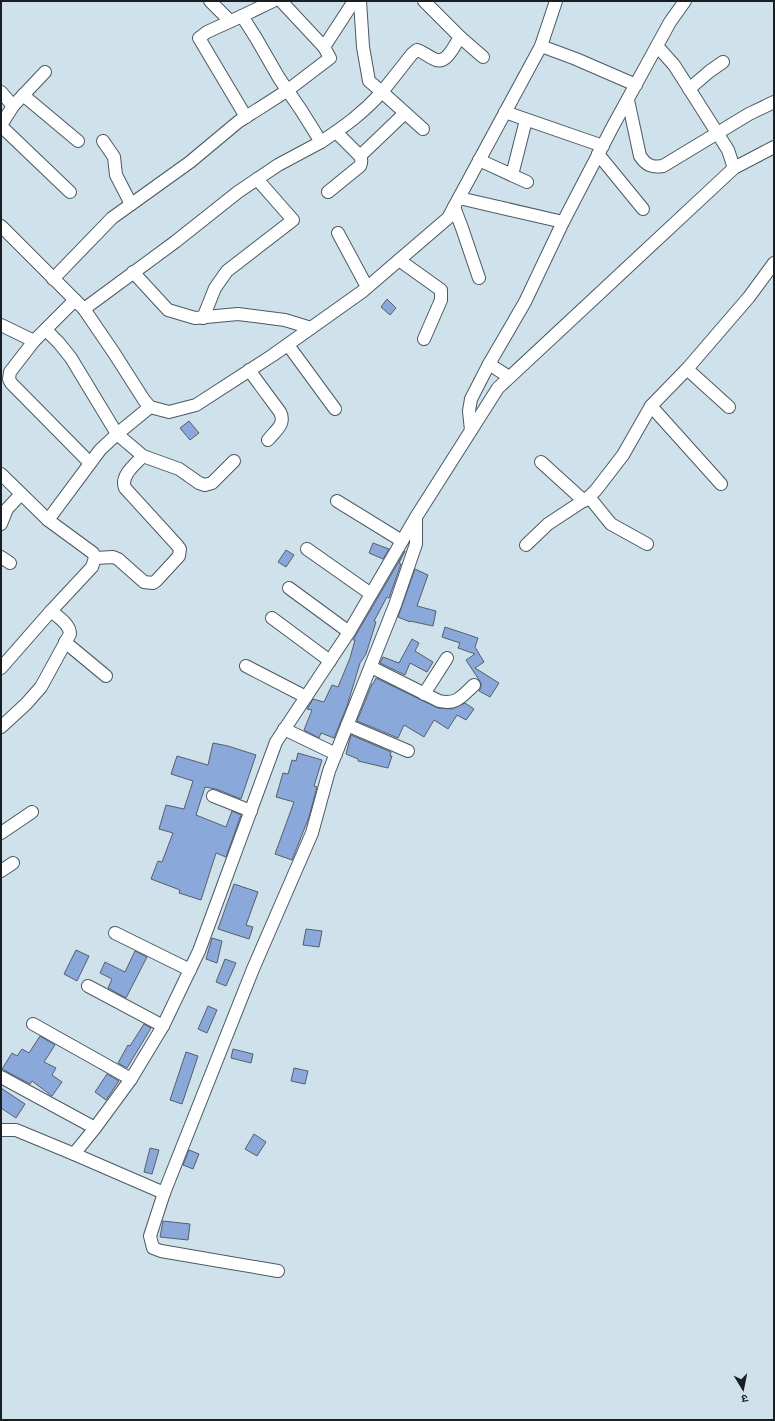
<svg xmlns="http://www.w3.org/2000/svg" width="775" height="1421" font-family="'Archivo Narrow','Noto Sans Devanagari',sans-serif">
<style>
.building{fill:#8aa8d9;stroke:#575f6c}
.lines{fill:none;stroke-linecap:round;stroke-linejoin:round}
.street-casing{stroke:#4a5962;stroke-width:14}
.street{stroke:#fff;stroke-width:12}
</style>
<rect width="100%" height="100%" fill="#cfe1eb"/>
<!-- building -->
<g class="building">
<polygon points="387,299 396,308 390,315 381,307"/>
<polygon points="189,421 199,433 190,440 180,428"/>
<polygon points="373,543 389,549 383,559 369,553"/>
<polygon points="286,550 294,555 286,567 278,562"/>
<polygon points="405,551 399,563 401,564 389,598 387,597 374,621 376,622 366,654 360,663 347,706 334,738 321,733 319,738 304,730 312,710 307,709 313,699 324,702 332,685 338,687 350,658 355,640 353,640"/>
<polygon points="415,569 428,575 417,606 436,611 433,626 410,621 410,622 398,617"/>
<polygon points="445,627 478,638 475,647 484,662 475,668 499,683 490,697 479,691 481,687 481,683 466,660 475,654 458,648 460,643 442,637"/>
<polygon points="412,639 419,643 415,651 433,662 427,672 410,663 405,675 380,663 383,657 399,663"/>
<polygon points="376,678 438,708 452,709 465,703 474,709 466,720 457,715 448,729 434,720 424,737 404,725 398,738 357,721 372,684 373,684"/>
<polygon points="351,735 391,752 390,756 392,756 388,768 358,761 358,759 346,754"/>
<polygon points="213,743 228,746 256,755 241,799 216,789 205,787 196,815 226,827 232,811 241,815 226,857 216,853 201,900 179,893 180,890 151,879 158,861 162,862 173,833 159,829 166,805 184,809 193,781 171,774 177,756 208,765"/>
<polygon points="298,753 322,760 314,786 317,787 309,817 292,860 275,854 294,802 276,797 283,773 288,774 292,760 296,761"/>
<polygon points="234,884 258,892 246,925 253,927 249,939 218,929"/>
<polygon points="306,929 322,931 319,947 303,945"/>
<polygon points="212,938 222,941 217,963 206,959"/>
<polygon points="76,950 89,956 77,981 64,974"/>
<polygon points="135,951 147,957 126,998 108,988 112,979 100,973 105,962 125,972"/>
<polygon points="225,959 236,963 226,986 216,982"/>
<polygon points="208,1006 217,1010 207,1033 198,1029"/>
<polygon points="144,1024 151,1028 127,1068 118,1063 128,1045 130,1046"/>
<polygon points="40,1036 55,1045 44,1062 56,1068 52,1075 62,1082 52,1096 32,1081 30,1084 2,1069 12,1053 17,1056 22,1049 29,1053"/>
<polygon points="233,1049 253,1054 251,1063 231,1058"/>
<polygon points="186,1052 198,1056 182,1104 170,1100"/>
<polygon points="294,1068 308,1071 305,1084 291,1081"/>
<polygon points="107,1074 119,1081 106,1100 95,1092"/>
<polygon points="1,1088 25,1104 16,1118 1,1108"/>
<polygon points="254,1134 266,1142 257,1156 245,1149"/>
<polygon points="150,1148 159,1150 152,1174 144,1172"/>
<polygon points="189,1150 199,1154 193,1169 183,1165"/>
<polygon points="163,1221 190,1224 188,1240 160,1237"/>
</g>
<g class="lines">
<defs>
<g id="street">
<polyline points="210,1 230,21"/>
<path d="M273,1L242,16L256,38L279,78L301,110L321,142C345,126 362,114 382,92L369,81L363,47L360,1"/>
<polyline points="281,1 324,47"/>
<polyline points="242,16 207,32 199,38 246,117"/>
<polyline points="460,37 483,57"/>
<polyline points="541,46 576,59 636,85"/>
<polyline points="657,46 674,65 683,79 728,150 734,168"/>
<polyline points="689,89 710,71 723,62"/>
<polyline points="1,92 13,106"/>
<polyline points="23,95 78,141"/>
<path d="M628,100L640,156C646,165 652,168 663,166L749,114L774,102"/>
<polyline points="505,112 603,146"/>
<polyline points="1,125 13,106 45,72"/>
<polyline points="1,126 70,192"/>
<path d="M423,129L382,92L412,54L417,50C424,52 427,56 434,59C446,66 454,46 460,37L424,1"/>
<polyline points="103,141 114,157 116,175 131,204"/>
<polyline points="598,154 643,209"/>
<polyline points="360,156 405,113"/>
<polyline points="479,160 527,182"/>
<polyline points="512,175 526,120"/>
<path d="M328,192L360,166C362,162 362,160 360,156L336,132"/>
<polyline points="459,198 563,222"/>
<polyline points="454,207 462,228 479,278"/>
<polyline points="1,226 84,309 114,353 144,400 150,407 169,412 196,405 273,355 363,291 448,218 541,46 556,1"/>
<polyline points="338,233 367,287"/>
<polyline points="399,260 441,290 441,300 424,339"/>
<polyline points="133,272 168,310 195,318 238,314 285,320 311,328"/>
<polyline points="53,279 112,218 190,162 238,122 288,90 330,58 324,47 354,1"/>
<polyline points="75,300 34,341 10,372 9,379 11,383 90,463"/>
<polyline points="84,309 175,242 238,192 278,165 321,142"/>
<polyline points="203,318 215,288 227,271 293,220 257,179"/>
<polyline points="1,325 34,341"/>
<polyline points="288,345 335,409"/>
<polyline points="687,369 729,407"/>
<path d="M249,370L280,412C286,424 276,430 268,440"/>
<polyline points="509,377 489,364 525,302 563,222 613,126 670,22 685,1"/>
<polyline points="651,406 721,484"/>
<polyline points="150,407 117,434 143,456 179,469 199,483 205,485 212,483 234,461"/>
<polyline points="471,430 469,411 471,399 489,364"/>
<polyline points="541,462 584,501"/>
<polyline points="1,474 48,520"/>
<polyline points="589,497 611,524 647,544"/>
<polyline points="337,501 402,541"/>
<polyline points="1,524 7,509 21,494"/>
<polyline points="526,545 548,524 589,497 596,490 623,455 651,406 687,369 749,297 774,263"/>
<polyline points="307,549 371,594"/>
<polyline points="1,557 10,563"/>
<path d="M95,558L113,557L118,559L144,582L153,583L156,581L179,556L180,549L177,545L125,488C120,475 136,464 143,456"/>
<polyline points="289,588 349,632"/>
<polyline points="272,618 330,661"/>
<polyline points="65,642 106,676"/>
<polyline points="246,666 306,697"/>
<path d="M371,667L439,701C457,705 462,696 474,685"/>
<polyline points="1,668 51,611 92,567 95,558 93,553 48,520 100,450 117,434 71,358 59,343 46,330"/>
<polyline points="424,694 447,658"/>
<polyline points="347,725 408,751"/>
<path d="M1,727L26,704L41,687L70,634C70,624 58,617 51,611"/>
<polyline points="284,729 336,754"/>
<polyline points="213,796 251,811"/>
<polyline points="1,833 32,812"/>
<polyline points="1,871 13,863"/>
<polyline points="115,933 190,970"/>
<polyline points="88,986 163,1026"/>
<polyline points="33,1024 131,1079"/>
<polyline points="1,1077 95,1128"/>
<polyline points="1,1130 16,1130 74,1154 95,1128 131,1079 163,1026 199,951 276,742 349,632 416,517 498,388 734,168 774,147"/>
<polyline points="74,1154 164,1193 253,969 312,833 329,771 395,605 416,544 416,518"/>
<polyline points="164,1193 150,1236 153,1248 161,1251 278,1271"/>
</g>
</defs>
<!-- street casing -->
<use href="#street" class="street-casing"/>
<!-- street -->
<use href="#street" class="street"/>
</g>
<!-- border -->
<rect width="775" height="1421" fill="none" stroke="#181e22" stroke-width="4"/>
<!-- north arrow -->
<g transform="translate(743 1389) rotate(170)" stroke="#cfe1eb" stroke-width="3" paint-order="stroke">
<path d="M0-3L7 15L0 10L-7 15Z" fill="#181e22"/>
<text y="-6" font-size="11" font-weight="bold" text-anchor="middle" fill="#181e22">उ</text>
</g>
</svg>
